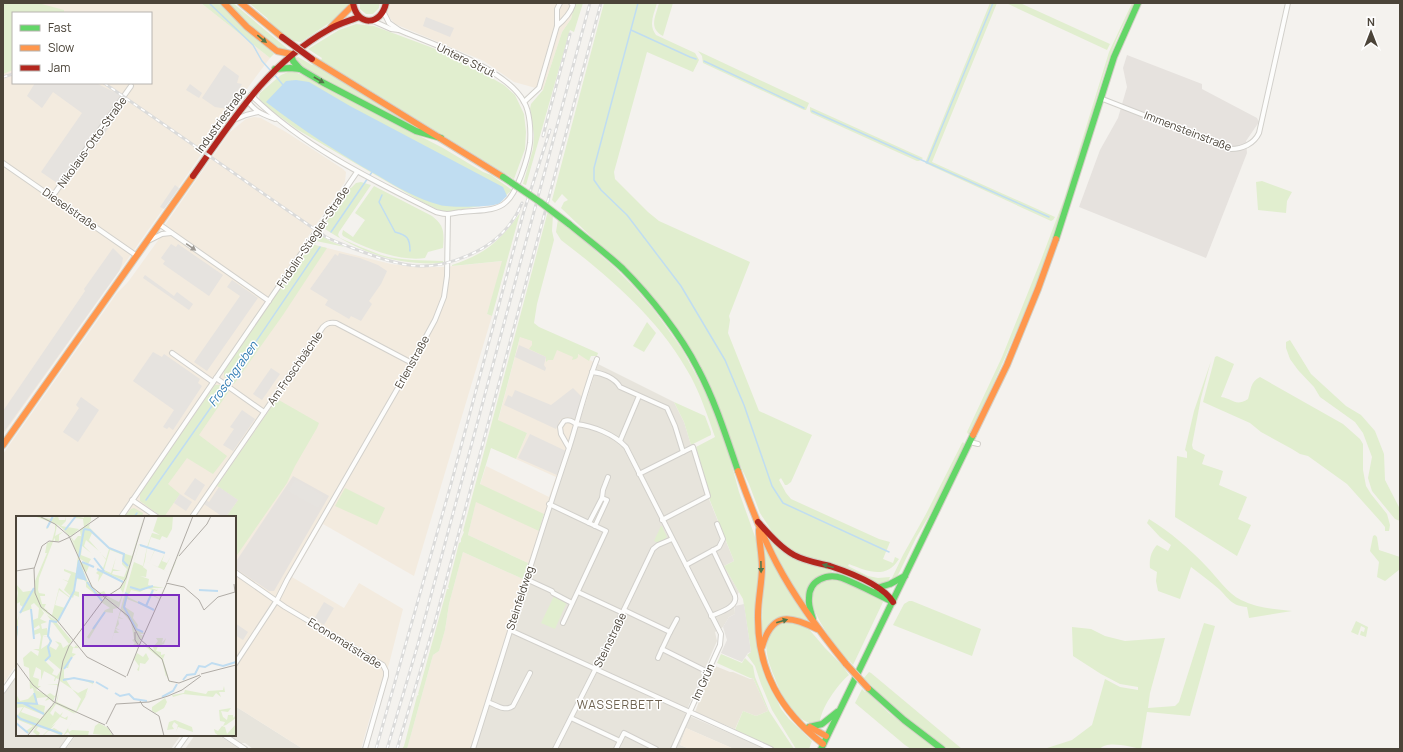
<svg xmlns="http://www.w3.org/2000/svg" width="1403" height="752" font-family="Manrope,sans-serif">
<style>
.residential{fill:#e7e4dc}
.commercial{fill:#f3ebdf;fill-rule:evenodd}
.industrial{fill:#e6e2de}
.education{fill:#eae5da}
.green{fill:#e1eecf}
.parking{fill:#e6e3df}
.water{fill:#c0ddf1}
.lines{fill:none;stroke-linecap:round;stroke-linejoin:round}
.stream{stroke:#c0ddf1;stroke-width:1.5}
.street-casing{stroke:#d2d0cb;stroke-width:6}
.fast-casing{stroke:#d3cfc5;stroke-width:8}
.slow-casing{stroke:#d3cfc5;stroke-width:8}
.jam-casing{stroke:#d3cfc5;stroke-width:8}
.street{stroke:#fdfdfc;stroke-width:4}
.fast{stroke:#63d668;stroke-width:6}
.slow{stroke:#ff974d;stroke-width:6}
.jam{stroke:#b3261e;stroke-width:6}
.rail-casing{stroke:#dbdbda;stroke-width:3}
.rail{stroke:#fff;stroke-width:1.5;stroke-dasharray:4.5;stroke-linecap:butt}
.fast-bridge-casing{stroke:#d3cfc5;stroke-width:8;stroke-linecap:butt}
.slow-bridge-casing{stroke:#d3cfc5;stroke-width:8;stroke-linecap:butt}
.jam-bridge-casing{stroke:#d3cfc5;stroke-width:8;stroke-linecap:butt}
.fast-bridge{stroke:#63d668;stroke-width:6}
.slow-bridge{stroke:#ff974d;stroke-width:6}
.jam-bridge{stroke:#b3261e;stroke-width:6}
.oneway{fill:#537749}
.oneway2{fill:#9b9791}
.labels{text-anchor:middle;stroke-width:3;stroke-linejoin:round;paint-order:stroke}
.street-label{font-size:11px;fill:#4b4439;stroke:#fff}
.water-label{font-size:12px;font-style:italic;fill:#2e7ab2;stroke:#fff}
.neighbourhood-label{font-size:12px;letter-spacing:1px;fill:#6e6250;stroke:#fff}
.inset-river{fill:none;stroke:#c0ddf1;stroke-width:2}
.inset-road{fill:none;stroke:#b0aca6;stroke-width:1}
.view{fill:#7b2cbf;fill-opacity:0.15;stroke:#7b2cbf;stroke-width:2}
.inset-edge{fill:none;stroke:#4b4439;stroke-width:2}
</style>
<rect width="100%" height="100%" fill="#f4f2ee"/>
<!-- residential -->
<g class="residential">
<polygon points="598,364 674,402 684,422 691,445 695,444 710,497 709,499 734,561 724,566 739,592 734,601 735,614 729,617 723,627 715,632 717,641 685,714 766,749 734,749 686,728 680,745 690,749 474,749"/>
<polygon points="17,675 17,735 70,735 60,749 3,749 3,696"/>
<polygon points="235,706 303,749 253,749 245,743 241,743 229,735 235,735"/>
<polygon points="76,735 181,735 171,749 66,749"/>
<polygon points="195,735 218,735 240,749 185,749"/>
</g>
<!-- commercial -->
<g class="commercial">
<path d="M3,3H201L270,58L237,102L185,178L3,435ZM13,13H151V83H13Z"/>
<polygon points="377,3 575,3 571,19 562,32 543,90 514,82 484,61 395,24"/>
<polygon points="254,117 261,118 286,132 343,169 346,172 345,182 305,241 315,245 391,264 416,267 444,267 503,261 487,314 492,316 414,576 323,524 292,577 344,608 359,583 403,609 389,664 373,707 361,749 303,749 235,706 235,517 17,517 17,664 3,684 3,454 117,293 128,282 167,228 165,225 230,132 246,119"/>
<polygon points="522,330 578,354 598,364 474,749 407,749 433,655 439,651 445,630 449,604 463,552 523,579 528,563 468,535 476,501 539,530 544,515 480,485 486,466 549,497 556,477 516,459 527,433 498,421"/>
<polygon points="686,728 734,749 690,749 680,745"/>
</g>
<!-- industrial -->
<g class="industrial">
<polygon points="1127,55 1202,84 1202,89 1257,118 1259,122 1246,141 1247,153 1206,258 1079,207 1100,150 1118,118 1127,87 1123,68"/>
<polygon points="293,476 329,496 274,591 269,591 235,568 235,563"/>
</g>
<!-- education -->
<polygon class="education" points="713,665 730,672 733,672 750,679 753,678 768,711 756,716 743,711 735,729 695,712"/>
<!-- green -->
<g class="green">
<polygon points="3,3 38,3 64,10 64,13 13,13 13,70 3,74"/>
<polygon points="201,3 220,3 274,54 270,58"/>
<path d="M227,3H233L289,50L286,53C263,42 244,22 227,3Z"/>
<polygon points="249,3 349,3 348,6 332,21 301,42 293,41 275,29 267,18"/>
<polygon points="360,3 379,3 379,8 373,14 366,14 360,9"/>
<polygon points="575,3 583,3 574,32 570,30 526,185 523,184 533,149 534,135 530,109 531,104 543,90 562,32 571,19"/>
<path d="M604,3H657C654,14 648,25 656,35L695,53L699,60L693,72L647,52L614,172L615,179L648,212L659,221L750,262L729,316L730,320L728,333L759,411L812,435L791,482L787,485H785L781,478L779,480L786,493L791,499L879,539L890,542L883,559L893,563L895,557L899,559C886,580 867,571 849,564L848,566L868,576L878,578L890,577L888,583L877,585L801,556L786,547L773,533L760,513L749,484L739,463L723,417L709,383L684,340L659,305L636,279L561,208L564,202L568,200L562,194L555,203L552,200Z"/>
<path d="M659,3H673L663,36C648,28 656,16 659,3Z"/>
<polygon points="990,3 997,3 932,162 1055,217 1053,220 1051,221 925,163"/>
<polygon points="1006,3 1020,3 1110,44 1107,50"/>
<path d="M1132,3H1135C1129,15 1121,28 1116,41C1095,91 1086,145 1068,197C1041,278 1006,357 970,435L968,434L967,432L1002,357L1041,260L1064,199L1109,52Z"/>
<polygon points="356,24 374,26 433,48 481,72 504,85 515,95 524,114 526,132 525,149 514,179 321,60 322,58 308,49 339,30"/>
<polygon points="698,51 809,103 806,110 804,110 703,63 702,56"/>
<polygon points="298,57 312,65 313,64 418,129 301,68 296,61 296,58"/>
<path d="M288,72H295L306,77L443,148L483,172L491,175L512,190L497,203L447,212L441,211L422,202L298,130L264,105C260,101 258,98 260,93L281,75Z"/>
<polygon points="810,107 923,158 919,161 917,161 811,113 810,111"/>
<polygon points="1262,181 1292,192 1287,201 1286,213 1258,210 1256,182"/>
<path d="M361,182L371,185L339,232L338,235L340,238C354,244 367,250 381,255C401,261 423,260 443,261L444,263C396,266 361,253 322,227L350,188H351L356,183Z"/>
<path d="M374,186L432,216C445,226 444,233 443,248L428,252L425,258C401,262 364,248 343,236L342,234L343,230L353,237L365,220L355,213Z"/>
<polygon points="548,211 553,215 552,231 554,240 537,304 534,323 539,327 598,353 597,356 591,356 589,361 578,354 578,357 576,359 572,360 573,357 557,350 553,360 548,360 546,362 546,357 529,349 532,345 532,341 520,337 498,420 527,433 516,459 491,448 480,484 544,514 539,531 476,502 468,535 528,563 523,579 463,552 449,604 445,630 439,651 433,655 407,749 402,749 404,746 417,696 419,694 418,694 447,589 449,589 448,587 459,543 461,542 461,539 464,532 463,531"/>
<path d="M520,213L492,316L487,314L502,261L452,266V265C485,254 500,241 520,213Z"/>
<path d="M558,219L612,265L634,287L654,310L682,349L710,401L729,455L739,492L758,545L760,574L757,607L768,680L781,709L789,719L812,741L809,749H796L772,710L761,684L755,666L747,655L751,652L743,599L724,566L734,561L709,498L710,497L696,447L715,437C708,417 701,396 691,377C661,321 611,278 561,240L556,232Z"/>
<polygon points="317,233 330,241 345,247 316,241 315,245 327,248 283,315 234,384 224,377 224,371"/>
<polygon points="647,322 656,333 644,352 633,346"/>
<polygon points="1290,340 1311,374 1346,406 1361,415 1375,431 1384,454 1385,480 1400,509 1400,521 1395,519 1372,491 1368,478 1372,457 1363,433 1355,422 1320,397 1314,387 1298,370 1290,359 1286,348 1286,342"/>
<path d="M1217,356L1234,364L1221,397C1234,399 1235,407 1248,399C1251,390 1250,382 1260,377L1343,424L1360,439L1363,444V470L1366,486L1371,494L1387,514L1390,525L1389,531H1385V527L1381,522L1347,484L1308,456L1300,454L1292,449L1261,432L1250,423L1203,402L1215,357Z"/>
<polygon points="1211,361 1201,398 1192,445 1193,449 1205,455 1202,464 1223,471 1219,485 1247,497 1238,519 1251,525 1237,556 1175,517 1177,456 1187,458 1187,452 1185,450 1194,411"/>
<polygon points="215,385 221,385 229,391 199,435 227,456 213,474 187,458 168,484 180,494 164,517 162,517 140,501 140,493"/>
<polygon points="277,399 319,423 317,428 295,466 287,483 235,558 235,517 226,517 238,500 217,486"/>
<polygon points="674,402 705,416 711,432 711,435 691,445 684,422"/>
<polygon points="963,442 965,445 933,509 916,538 898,575 895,579 891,580 903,555 926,514 962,443"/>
<polygon points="345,488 385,508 377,525 335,506"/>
<polygon points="134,508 143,513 142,517 124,517 131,509"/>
<path d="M1149,519C1170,532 1189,548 1206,566C1216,576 1228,594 1241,600C1257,608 1274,609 1292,611L1249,618L1247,607C1232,606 1229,599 1219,589C1210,581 1200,574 1191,567L1180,599L1158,591L1156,581L1157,572L1150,568C1149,560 1151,551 1157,545L1168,551L1171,545L1160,537L1147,523Z"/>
<polygon points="661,526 662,526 667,537 662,542 658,543 654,541"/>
<polygon points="766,535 767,535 799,560 830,569 832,571 831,573 820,576 815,579 807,607 788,577"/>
<polygon points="1375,535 1377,537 1379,550 1400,557 1400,569 1385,581 1377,577 1379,562 1370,551 1373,536"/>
<path d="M762,541L783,582L809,623L804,619L772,622L767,627L763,635H762C761,603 767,573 762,541Z"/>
<path d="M836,578L880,598L883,602L853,665L849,660L847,661C837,646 790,592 823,579C827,578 832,578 836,578Z"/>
<polygon points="554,596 567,602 555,629 541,623"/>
<polygon points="909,601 912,601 981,629 972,656 893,625 904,604"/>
<polygon points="1356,621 1368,627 1366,637 1360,635 1361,631 1364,632 1365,628 1361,626 1358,635 1351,632"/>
<path d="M789,622L802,624L808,628L825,648L841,664L849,675C838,684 820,709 820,723C814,724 810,724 805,721C789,712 780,692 774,676C765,654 758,627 789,622Z"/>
<path d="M1204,623L1215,626L1190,716L1147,712L1141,749C1131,747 1107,740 1100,749H1044L1072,740L1092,725L1105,679L1120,687L1138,690V687L1120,684L1101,674L1073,656L1072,627L1091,629L1105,636L1125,641L1165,638L1150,693L1148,708L1175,706L1179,702Z"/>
<polygon points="721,654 742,663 745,658 753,666 755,677 769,711 794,749 776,749 735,730 743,711 756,716 768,711 753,678 750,678 717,663"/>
<polygon points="869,672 871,673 962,749 947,749 921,730 897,711 864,678"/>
<polygon points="862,689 865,692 866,691 889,713 936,749 911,749 905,745 855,703"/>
</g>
<!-- parking -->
<g class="parking">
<polygon points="426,17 454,28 450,37 423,26"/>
<polygon points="224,65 239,76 237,83 242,84 227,109 215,107 202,98"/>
<polygon points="35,83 96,83 122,96 60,185 41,172 82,113 53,92 42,108 27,96"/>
<polygon points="190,84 202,93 199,98 186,90"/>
<polygon points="118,109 121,110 93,150 90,149"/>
<polygon points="175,185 179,188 164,209 160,207"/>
<polygon points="171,244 176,247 178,244 223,275 209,296 163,264 165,261 161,258"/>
<polygon points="113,248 123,258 122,264 119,271 3,433 3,411 85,291 84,289"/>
<polygon points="339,253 360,258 378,265 387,271 381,284 369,301 372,304 361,321 351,316 349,319 325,305 328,300 310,289 335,254 338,256"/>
<polygon points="145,275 174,296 177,292 193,304 189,310 143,278"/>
<polygon points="232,280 258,298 207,371 194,362 240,296 227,287"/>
<polygon points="519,345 546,357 544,365 546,368 545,371 515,357"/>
<polygon points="153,352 162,357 164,354 200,379 198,383 202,386 173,430 169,427 167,429 163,427 174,410 133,381"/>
<polygon points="271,368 280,374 262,400 253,394"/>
<polygon points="573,388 582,397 575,419 569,417 563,418 560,420 556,429 504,405 508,395 512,397 515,390 551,405"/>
<polygon points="81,397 99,410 78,442 63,432 79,408 76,405"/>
<polygon points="242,410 255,419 233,451 223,445 234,429 230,427"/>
<polygon points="530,434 566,451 557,475 518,458"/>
<polygon points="195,478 205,485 195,501 184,494"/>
<polygon points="295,479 324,496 318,508 288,491"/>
<polygon points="219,487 238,500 226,517 223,517 204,504 206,500 209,502"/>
<polygon points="180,494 192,502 186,511 174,503"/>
<polygon points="324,602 334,608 324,625 314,619"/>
<polygon points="744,604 751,652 748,653 742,662 721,653 727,640 723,627 729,617 735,614 735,606"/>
<polygon points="235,623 248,632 243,640 235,635"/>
</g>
<!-- water -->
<path class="water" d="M296,80L309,82L350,106L503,187L507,196C504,198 501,203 498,204C490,207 448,208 440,205C417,199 397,187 377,175C338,153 301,129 266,102L286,81Z"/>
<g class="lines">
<!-- stream -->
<g class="stream">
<polyline points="209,3 253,45 262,61 270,70"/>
<polyline points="638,3 594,168 594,180 601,190 627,215 681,286 725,360 744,405 772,486 783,503 889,552"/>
<polyline points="631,30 690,57 696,59"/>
<polyline points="704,61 804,108"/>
<polyline points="274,74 283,85"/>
<polyline points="812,111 1049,217"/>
<polyline points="927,163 993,3"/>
<path d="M382,195L379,202L395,232C407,235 410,238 410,251"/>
<polyline points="331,232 372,172"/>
<polyline points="146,500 230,380 320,247"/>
<polyline points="134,517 137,513"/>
</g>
<defs>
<g id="street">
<polyline points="384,13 389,23 399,30"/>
<path d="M557,26C564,20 570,14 573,5L571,3"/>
<path d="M251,95C302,146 372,180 436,212C440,213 443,214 447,214C452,214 457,212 462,212C476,210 496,212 506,202C517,193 528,158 530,143C531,131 530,112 524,102C506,68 434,45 399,30L391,29L373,21"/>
<path d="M1100,98L1231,149C1242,149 1254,144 1259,133L1288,3"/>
<path d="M247,100C255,112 262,114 275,119"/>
<polyline points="524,102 539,88 557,26 557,9 560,3"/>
<polyline points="234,120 246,115 258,112"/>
<polyline points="3,163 137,256"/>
<polyline points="52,197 131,86"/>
<polyline points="159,224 269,301"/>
<polyline points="150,240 162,234 171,233"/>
<polyline points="172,353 213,382"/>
<path d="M592,372C603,373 615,378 620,387L667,408L675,426L683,452L693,447L708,496L662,520"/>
<polyline points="216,378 264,412"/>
<path d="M576,424C593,426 614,434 626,447L721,634L720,645L673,749"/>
<polyline points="620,441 639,396"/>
<polyline points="970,442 978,444"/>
<path d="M569,448L561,434L560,427L564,421C569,419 572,421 576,424"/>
<polyline points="639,474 683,452"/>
<polyline points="132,500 157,517"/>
<polyline points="549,504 589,523"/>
<polyline points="121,517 357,172"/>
<path d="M192,517L323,327C327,323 330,322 336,323L412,363"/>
<polyline points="595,526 607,500 602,498"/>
<polyline points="686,565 719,547 723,539 717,524"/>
<polyline points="235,572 285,607 383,665 386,671 386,676 365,749"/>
<polyline points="526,579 552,591 553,593 572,603"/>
<polyline points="578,592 623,613"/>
<polyline points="624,610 670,632 662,649 708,672"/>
<path d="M711,616C720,612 738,607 735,596L713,550"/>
<polyline points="563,623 606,531 589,523 602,498 603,490 608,477"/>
<polyline points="510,630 771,749"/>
<polyline points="670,632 677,619"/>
<polyline points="658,658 662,649"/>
<polyline points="235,664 277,600 287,580 399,386 435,320 444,297 447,276 448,214"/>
<polyline points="3,691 17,671"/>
<path d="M488,702C496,705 505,712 513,706L530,673"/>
<polyline points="571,718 620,741"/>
<polyline points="224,735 245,749"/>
<polyline points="62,749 72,735"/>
<polyline points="177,749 187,735"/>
<path d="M473,749C505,648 536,546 570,445C579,416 586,387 597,359"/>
<polyline points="555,749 595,670 653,549 658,545 672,539"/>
<polyline points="616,749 624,733 656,749"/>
</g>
<g id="fast">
<polyline points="291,54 293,61 300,69 322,82 416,131 441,138"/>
<polyline points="275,69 290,68 300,69"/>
<path d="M569,224C587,239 606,253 623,269C650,296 681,335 698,369C715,401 726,436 738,471"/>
<polyline points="1056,239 1114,57 1138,3"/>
<polyline points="877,588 890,584 905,576"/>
<path d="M813,619C811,612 808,605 809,598C809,580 827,573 842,578C860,585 876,594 893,602"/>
<polyline points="868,688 904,720 942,749"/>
<polyline points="809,727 822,724 837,712"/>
<polyline points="821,749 973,435"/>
</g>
<g id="slow">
<polyline points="224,3 247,27 277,51 291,54"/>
<polyline points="241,3 282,37"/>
<polyline points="331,27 352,6"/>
<polyline points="312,59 503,177"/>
<polyline points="973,435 1007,365 1038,289 1056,239"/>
<polyline points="3,445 193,176"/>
<path d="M738,471C749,502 761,534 777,564C796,600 820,632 846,664"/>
<path d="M759,530C759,542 762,554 762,567C762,583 758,599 758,615C757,670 780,711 823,744"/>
<path d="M762,647C772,612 789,615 817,629"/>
<polyline points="810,727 826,736"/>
</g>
<g id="jam">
<path d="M353,3C357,27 381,26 386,3"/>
<path d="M193,176C233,120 266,65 328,30C337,24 349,21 359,17"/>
<path d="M758,522C769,534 780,547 794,555C805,561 818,563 830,566C848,572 883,585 893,602"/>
</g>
</defs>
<!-- street casing -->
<use href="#street" class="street-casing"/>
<!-- fast casing -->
<use href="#fast" class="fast-casing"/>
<!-- slow casing -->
<use href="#slow" class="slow-casing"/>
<!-- jam casing -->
<use href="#jam" class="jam-casing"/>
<!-- street -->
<use href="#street" class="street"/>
<!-- fast -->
<use href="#fast" class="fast"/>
<!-- slow -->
<use href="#slow" class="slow"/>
<!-- jam -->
<use href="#jam" class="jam"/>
<defs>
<g id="rail">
<polyline points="3,77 13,74"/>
<path d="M104,83L326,237C338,243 350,247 363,252C403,267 429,273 469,255C493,245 512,227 522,203"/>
<polyline points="543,136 570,34"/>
<polyline points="376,749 451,484 524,211 550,130"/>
<polyline points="387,749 418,644 590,3"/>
<polyline points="397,749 435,622 601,3"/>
</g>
</defs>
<!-- rail casing -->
<use href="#rail" class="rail-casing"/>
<!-- rail -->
<use href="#rail" class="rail"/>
<defs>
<polyline id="fast-bridge" points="503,177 540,202 569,224"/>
<polyline id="slow-bridge" points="846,664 868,688"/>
<polyline id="jam-bridge" points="282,37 312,59"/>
</defs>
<!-- fast-bridge casing -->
<use href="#fast-bridge" class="fast-bridge-casing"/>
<!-- slow-bridge casing -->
<use href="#slow-bridge" class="slow-bridge-casing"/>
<!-- jam-bridge casing -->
<use href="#jam-bridge" class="jam-bridge-casing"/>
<!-- fast-bridge -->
<use href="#fast-bridge" class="fast-bridge"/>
<!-- slow-bridge -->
<use href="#slow-bridge" class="slow-bridge"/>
<!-- jam-bridge -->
<use href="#jam-bridge" class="jam-bridge"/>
</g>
<!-- one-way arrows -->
<defs><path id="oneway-solid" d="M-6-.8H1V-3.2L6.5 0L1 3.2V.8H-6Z"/></defs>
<g class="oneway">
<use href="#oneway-solid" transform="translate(262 39) rotate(39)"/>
<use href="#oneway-solid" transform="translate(319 80) rotate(30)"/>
<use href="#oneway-solid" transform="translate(828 566) rotate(-165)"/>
<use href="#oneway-solid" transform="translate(761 567) rotate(89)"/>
<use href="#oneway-solid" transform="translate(782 621) rotate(-16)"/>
</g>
<use class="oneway2" href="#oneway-solid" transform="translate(191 247) rotate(35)"/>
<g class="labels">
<!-- street labels -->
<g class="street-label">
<text transform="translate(466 60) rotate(26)" y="4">Untere Strut</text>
<text transform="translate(221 120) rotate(-54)" y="4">Industriestraße</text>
<text transform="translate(1188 131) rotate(21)" y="4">Immensteinstraße</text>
<text transform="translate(92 142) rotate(-54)" y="4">Nikolaus-Otto-Straße</text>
<text transform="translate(70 209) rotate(35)" y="4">Dieselstraße</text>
<text transform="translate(313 237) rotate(-56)" y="4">Fridolin-Stiegler-Straße</text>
<text transform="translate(412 362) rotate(-61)" y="4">Erlenstraße</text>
<text transform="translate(295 368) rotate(-55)" y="4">Am Froschbächle</text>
<text transform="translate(520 598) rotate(-72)" y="4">Steinfeldweg</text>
<text transform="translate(610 640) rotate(-64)" y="4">Steinstraße</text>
<text transform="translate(345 643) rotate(32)" y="4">Economatstraße</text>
<text transform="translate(703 682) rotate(-66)" y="4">Im Grün</text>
</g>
<!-- water labels -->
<g class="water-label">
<text transform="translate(233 374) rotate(-55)" y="4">Froschgraben</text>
</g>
<!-- neighbourhood labels -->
<g class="neighbourhood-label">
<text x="620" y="709">WASSERBETT</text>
</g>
</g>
<!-- overview -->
<g transform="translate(16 516)">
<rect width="220" height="220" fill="#f4f2ee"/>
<path d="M18,0L35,3L42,0L43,4H49V0L50,5L45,10L63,13L55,21L58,25L62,20H65L64,15L61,16L68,11L67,3L59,2L55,5L59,0L68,2V0H75V5L69,10L74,8L73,11L94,33L116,40L128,0L103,92L96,87L102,92L97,93V97L89,96L73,123L71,121L89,94L94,92L85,86L90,80L85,83L70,71V66L68,64L60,63L58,75L63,76V81L58,79L57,82L48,74L52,66L46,63L52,65L55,58L48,55V53L60,57L62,39L54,22L60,31L55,22L57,19L53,20L46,12L39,7L41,9L39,20L48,15L43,19V25L39,26V22L38,23L23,62L22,74L23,77L29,78V80H24L26,88H30L28,92L32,95H29L36,99L43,72L55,82L41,107L56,125L53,128L31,99L41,105L25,93L28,97L24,103L31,106L25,108L26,113L31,112L32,119H26L32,121L27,120L25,133L34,127L33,123L36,124L33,130L40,134L43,129L39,125L45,127L47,132L53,128L58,132L60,129L63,132H57L56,137L60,138L68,147L60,138L55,142L52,152H48V162H61L50,164L56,173L44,165L35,192L39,187H40V186L43,176L41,186L60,195L65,183L56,173L62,177L72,172L69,181L77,168L61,162L78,166L60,197L57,196L59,198L40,188L34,197L37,200L39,195L44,199L47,196L45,200L49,202L52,200L51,204L44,201L35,211L40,207L34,214L38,212L47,217L45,220L35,215H32L27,220H26L32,214L22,211L20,214L24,217L22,220L17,216L22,207L10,220L12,217L0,208L10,215L17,210L0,203V198L2,199L7,191L0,192V178L4,185L12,183L18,177L17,172L14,173L13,152L8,150L7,142L15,135L22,140L23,135L17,133H23L25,121L24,117L18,119L17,123V115L24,112L23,109L17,113L15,93L4,97L2,104V117L0,124V107L7,91L4,89V86L0,88L2,77L0,68L7,76L19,74V65L31,37H29L31,27L36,25L39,14V8L35,6L31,13H30L34,6ZM76,17L93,33L90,43L73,24ZM70,24L84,36L90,44L87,52L81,47L87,55L83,54L80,57L83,59L82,66L88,56L109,65L104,72L107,77L103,86L91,80L88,75L83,77L80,75L71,61L81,77L71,64L67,53L70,57L73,50L65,46L63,42L72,48L75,43L65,39L66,30L75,37L68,30ZM94,34L107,39L106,48L111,53L108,61L96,58L97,55H105L97,53L100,41L95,57L88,54ZM43,74L54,82L49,92L39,89ZM18,87L23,92L22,102L17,104L15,89ZM32,143L45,154L41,160L36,158L38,154L29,145ZM20,151L25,154V164L28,155L39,161L38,165H32H39L40,162L44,164L42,168L31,169H41L42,173L39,185L40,181L34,177L31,179L20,174L25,170H22L23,163L17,161ZM32,181L29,185L34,183L38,187L28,197L29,190L21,188V182ZM8,191L20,196L28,199L24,203L5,196ZM142,0H157L156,13L151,22L146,20L144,24L135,21L132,31L139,33L133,47L142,51L149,37L146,45L151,47L155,40L148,54L154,57L158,48L162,42L166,29L162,41L153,62L154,57L129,45L127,51L131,54L130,61L124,60L133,63L132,69L148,72H135L141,74L142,72L141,75L137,74L135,78L143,82L147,73L138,97L133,109L139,94L111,83L109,91L118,97L117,102L122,109L121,113L128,117L133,109L128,118H124L127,120L123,128H121L122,131L117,129L119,127L116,124L118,123L115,106L105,95L103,101L108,103L102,102L103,108L100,112L104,114L99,113L103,117H98L93,134L123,28L131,31L136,17L144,19L137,15ZM123,29L131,31L127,50L118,46ZM131,32L139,34L133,47L129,45ZM131,72L136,74L130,90L112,81L115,74L124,76ZM135,79L143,83L139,94L131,90ZM140,122H147L146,127L150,122L148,128L142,130L140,135L145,136V139L149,138L147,143L153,164L158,168L153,165L150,159V161L146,144L125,127L138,134L137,131L142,125ZM121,137L127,141L130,137L133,143L129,148L124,147L123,155L121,154L123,150L118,143ZM208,170L209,176H203L205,181L200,177L197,181L167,178L157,181L156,179L168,177L169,174L190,178L192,175L207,174ZM149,182L151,186L148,192L139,197L136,195V191ZM215,192L212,196L205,195L207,201L211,204L212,199H217V202L219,200L220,202L210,209L207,210L209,206L204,205L203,194ZM61,198L52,212L53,216L56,214L73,215L72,220H55L52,216L47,220ZM159,204L176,211L177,216L162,211L160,216L162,209L158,206L156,210L158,213L151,214L153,206ZM83,207L92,212L97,220L77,218L79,210ZM220,208V220H203L199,217L198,213L202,215L206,210L209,211L211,218Z" fill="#e1eecf" fill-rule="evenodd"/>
<path d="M62,46L64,47L71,65L61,62Z" fill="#c0ddf1"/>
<path class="inset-river" d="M31,12L37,0M68,13L74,14L93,32L108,38L107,45L112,50M49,14L60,0M124,29L149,37M63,41L68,13M78,42L88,55M66,46L78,51M81,53L107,66M71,66L86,85M114,71L124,74L137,70M183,74L202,75M109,77L111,78L108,91L120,113L127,116M122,86L138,94M130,90L137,74M15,93L18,123M4,97L18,72M42,105L58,75L63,44M77,113L89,96M0,123L1,110M29,145L34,140L32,131L35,125L32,120L34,105L41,106M48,153L56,141M47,164L58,162L78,166M167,164L171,159L179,158L183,150L189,151L196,147L207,150L220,146M80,166L92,173M99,177L104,180L113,178L118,183L131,185M146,181L157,175L161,168M0,187H7L28,198M8,187L21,188L18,177M0,199L5,203L46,218M0,207L12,217"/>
<path class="inset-road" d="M23,0L39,8L53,20L76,71L112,100L124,123L146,143L153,165L163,167L184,159M84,0L54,21L43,26L33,25L26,30L18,53L19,77L25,91L40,103L71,141L110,161M163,40L191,8L195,0M0,55L18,52M151,66L177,0M150,67L168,71L183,84L188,94L202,81L219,76L218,68M93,79L104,72L110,62L129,0M119,116V124L123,130M123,130L151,67M0,146L17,169L38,186L89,209M185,158L220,149M111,160L123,130M124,185L127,190L143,200L148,220M90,208L100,188L133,186L152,180L166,174L185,160M91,210L98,220M12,219L39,186L47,145L53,130L91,79"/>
<path class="view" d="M67,79H163V130H67Z"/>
<rect width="220" height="220" class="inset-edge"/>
</g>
<!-- border -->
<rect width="1403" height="752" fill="none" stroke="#4b4439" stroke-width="8"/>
<!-- legend -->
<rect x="12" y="12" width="140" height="72" fill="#ffffff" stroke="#b7b4b0"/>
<rect x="20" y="25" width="20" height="6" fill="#63d668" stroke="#b7b4b0"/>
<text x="48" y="32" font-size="12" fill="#4b4439">Fast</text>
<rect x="20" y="45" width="20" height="6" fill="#ff974d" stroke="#b7b4b0"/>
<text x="48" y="52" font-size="12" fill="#4b4439">Slow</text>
<rect x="20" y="65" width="20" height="6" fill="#b3261e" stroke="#b7b4b0"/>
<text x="48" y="72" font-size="12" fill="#4b4439">Jam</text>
<!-- north arrow -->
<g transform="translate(1371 32)" stroke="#ffffff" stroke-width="3" paint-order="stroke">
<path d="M0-3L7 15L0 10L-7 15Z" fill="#4b4439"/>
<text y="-6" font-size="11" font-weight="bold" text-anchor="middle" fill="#4b4439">N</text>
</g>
</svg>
